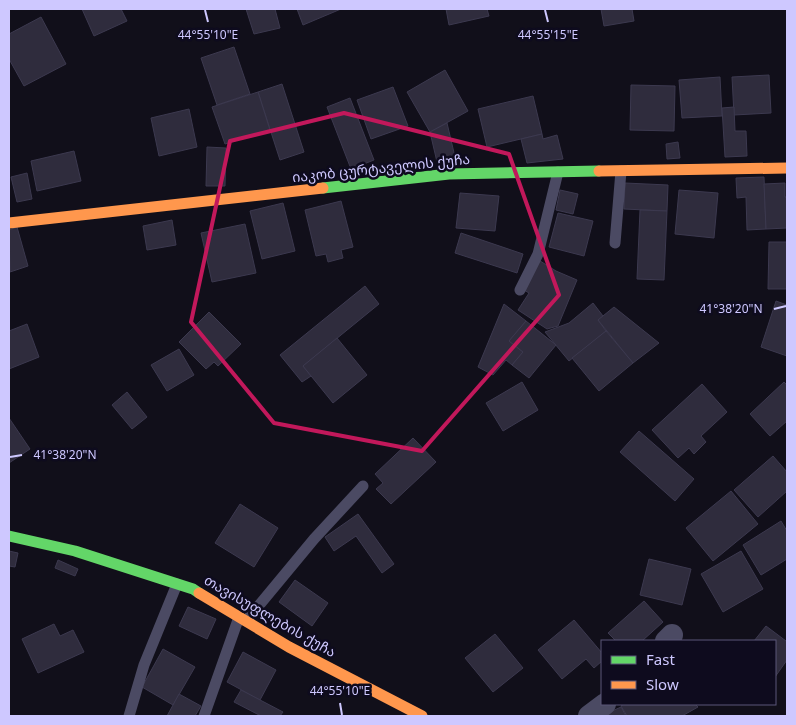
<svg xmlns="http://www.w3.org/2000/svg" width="796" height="725" font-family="'Noto Sans','Noto Sans Georgian',sans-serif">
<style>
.building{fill:#2f2c3d;stroke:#3c394f}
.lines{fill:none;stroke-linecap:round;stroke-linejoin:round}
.lane{stroke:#4b4a63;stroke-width:11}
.street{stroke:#4b4a63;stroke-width:22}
.fast{stroke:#63d668;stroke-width:11}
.slow{stroke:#ff974d;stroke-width:11}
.marked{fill:none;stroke:#c2185b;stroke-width:4;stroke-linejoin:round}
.ticks{fill:none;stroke:#cec8ff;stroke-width:2}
.labels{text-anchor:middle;stroke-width:5;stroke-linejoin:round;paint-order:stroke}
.street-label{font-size:14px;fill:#cec8ff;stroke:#0e0b1e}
.ticks-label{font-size:12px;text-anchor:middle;fill:#cec8ff;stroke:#0e0b1e;stroke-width:5;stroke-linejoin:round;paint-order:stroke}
</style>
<rect width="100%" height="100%" fill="#110f1a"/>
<!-- building -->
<g class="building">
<polygon points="82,9 121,9 127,21 94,36"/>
<polygon points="246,9 275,9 280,28 254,34"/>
<polygon points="297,9 341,9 303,25"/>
<polygon points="446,9 487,9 489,16 449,25"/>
<polygon points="601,9 632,9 634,21 604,26"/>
<polygon points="41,17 66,64 24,86 9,59 9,34"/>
<polygon points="234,47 250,94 217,105 201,58"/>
<polygon points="445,70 468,111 430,132 407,92"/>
<polygon points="769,75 771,113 734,115 732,77"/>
<polygon points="720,77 722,116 682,118 679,80"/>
<polygon points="282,84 304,152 280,160 258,92"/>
<polygon points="631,85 675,86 674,131 630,130"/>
<polygon points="393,87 408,126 371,139 357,100"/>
<polygon points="258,92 270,130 225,144 212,107"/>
<polygon points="533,96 542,134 487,147 478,109"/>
<polygon points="350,98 374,160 351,169 327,107"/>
<polygon points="734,107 735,131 746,131 747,156 725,157 722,108"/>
<polygon points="189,109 197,147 159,156 151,118"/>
<polygon points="447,123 455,157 437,162 430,132"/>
<polygon points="542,134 543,139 557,135 563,159 527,163 521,139"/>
<polygon points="678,142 680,158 667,159 666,144"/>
<polygon points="207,147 226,148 225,186 206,186"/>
<polygon points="74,151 81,181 37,191 31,161"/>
<polygon points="27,173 32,199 17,202 11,177"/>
<polygon points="764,177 766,229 747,230 746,197 737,198 736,178"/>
<polygon points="625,183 668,185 667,211 624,209"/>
<polygon points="785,183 785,197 787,197 787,228 766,229 764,184"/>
<polygon points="560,190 578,194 573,214 556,210"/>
<polygon points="679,190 718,193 714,238 675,234"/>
<polygon points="460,193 499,196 495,231 456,228"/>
<polygon points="341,201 353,247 341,250 343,258 328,262 326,254 316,256 305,210"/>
<polygon points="283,203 295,251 262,259 250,211"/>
<polygon points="640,210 667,211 664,280 637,279"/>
<polygon points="558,213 593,221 584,256 549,247"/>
<polygon points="172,220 176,245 147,250 143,226"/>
<polygon points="245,224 256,273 212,282 201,233"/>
<polygon points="17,227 28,266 10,272 9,230"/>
<polygon points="461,233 523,254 517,273 455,253"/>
<polygon points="769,242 787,242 787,289 768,289"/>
<polygon points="537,259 556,271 577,280 558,326 547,329 518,310 529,293 524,290"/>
<polygon points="365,286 379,304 303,366 311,376 302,382 280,355"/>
<polygon points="776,301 787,305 787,356 761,347"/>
<polygon points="593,303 603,316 598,320 606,331 569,361 545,332 569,323"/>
<polygon points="504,304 526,321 509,341 523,352 512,365 506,360 493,375 478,367"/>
<polygon points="614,307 659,343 633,363 598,320"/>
<polygon points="209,312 241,344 218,366 214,362 206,369 179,342"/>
<polygon points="526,321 556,345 529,378 512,365 523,352 509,341"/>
<polygon points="27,324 39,357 9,369 9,331"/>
<polygon points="606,331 633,363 599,391 572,358"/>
<polygon points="337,338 367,375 333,403 303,366"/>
<polygon points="179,349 194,375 167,391 151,365"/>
<polygon points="522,382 538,410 503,431 486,403"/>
<polygon points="784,382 787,385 787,421 770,436 750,414"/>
<polygon points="702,384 727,412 701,436 706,442 694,454 689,448 678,458 652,430"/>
<polygon points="127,392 147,417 132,429 112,405"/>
<polygon points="9,418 30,449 9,463"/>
<polygon points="639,431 694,479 675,501 620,452"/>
<polygon points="413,438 436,462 391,504 376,489 383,483 375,474"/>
<polygon points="773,456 787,472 787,491 758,517 734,490"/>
<polygon points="731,491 758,524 713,561 686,528"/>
<polygon points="240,504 278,528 254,567 215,543"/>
<polygon points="358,514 394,564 382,573 356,536 334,551 325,537"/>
<polygon points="781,521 787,531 787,559 761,575 743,545"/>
<polygon points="9,551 18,553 15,567 9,566"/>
<polygon points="741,551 763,589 723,612 701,574"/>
<polygon points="649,559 691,569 682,605 640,595"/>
<polygon points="58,560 78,569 75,576 55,568"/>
<polygon points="295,580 328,603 312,626 279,602"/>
<polygon points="644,601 663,622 642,641 616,641 608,633"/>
<polygon points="188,607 216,619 207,639 179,626"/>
<polygon points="574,620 602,653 602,661 594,668 586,659 562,679 538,650"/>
<polygon points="54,624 60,636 73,630 84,652 38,673 22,639"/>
<polygon points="766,626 786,641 787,639 787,660 775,677 775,641 754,641"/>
<polygon points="495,634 523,668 493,692 465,658"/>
<polygon points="163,649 195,667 173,705 142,687"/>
<polygon points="243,652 276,670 260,700 227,682"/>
<polygon points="241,690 283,712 280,716 261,716 234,702"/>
<polygon points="179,694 201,706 195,716 167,716"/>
<polygon points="624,704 695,704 698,707 682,716 627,716 621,706"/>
<polygon points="621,707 626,716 601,716"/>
</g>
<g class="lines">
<!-- lane -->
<g class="lane">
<polyline points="615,243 621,171"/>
<polyline points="520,290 538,254 558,172"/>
<polyline points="246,621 314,539 363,486"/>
<polyline points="129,716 144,665 177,584"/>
<polyline points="204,716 239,617"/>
</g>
<!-- street -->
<g class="street">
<polyline points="666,641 672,635"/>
<polyline points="589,716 605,704"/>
</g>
<!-- fast -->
<g class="fast">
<polyline points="323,188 449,174 599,171"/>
<polyline points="9,536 75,551 193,589 199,593"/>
</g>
<!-- slow -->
<g class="slow">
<polyline points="599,171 787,168"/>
<polyline points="9,223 323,188"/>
<polyline points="199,593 289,647 422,716"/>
</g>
</g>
<!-- marked area -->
<path class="marked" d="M344,113L509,154L559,295L422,451L274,423L191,322L230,141Z"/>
<!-- ticks -->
<path class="ticks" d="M205,10L208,22M545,10L548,22M774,309L786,306M10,457L22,455M340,703L342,715"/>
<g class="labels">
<!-- street labels -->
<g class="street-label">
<text transform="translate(381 168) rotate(-6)" y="5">იაკობ ცურტაველის ქუჩა</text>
<text transform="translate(270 616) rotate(30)" y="5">თავისუფლების ქუჩა</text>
</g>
</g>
<g class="ticks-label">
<text x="208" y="39">44°55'10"E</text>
<text x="548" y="39">44°55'15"E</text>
<text x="731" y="313">41°38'20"N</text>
<text x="65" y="459">41°38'20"N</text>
<text x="340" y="695">44°55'10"E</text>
</g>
<!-- border -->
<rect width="796" height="725" fill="none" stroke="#cec8ff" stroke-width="20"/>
<!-- legend -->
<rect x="601" y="640" width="175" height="65" fill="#0e0b1e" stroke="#5b5778"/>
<rect x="611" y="656" width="25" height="8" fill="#63d668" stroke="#5b5778"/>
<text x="646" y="665" font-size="15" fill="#cec8ff">Fast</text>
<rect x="611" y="681" width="25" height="8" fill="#ff974d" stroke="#5b5778"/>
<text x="646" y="690" font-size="15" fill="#cec8ff">Slow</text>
</svg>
